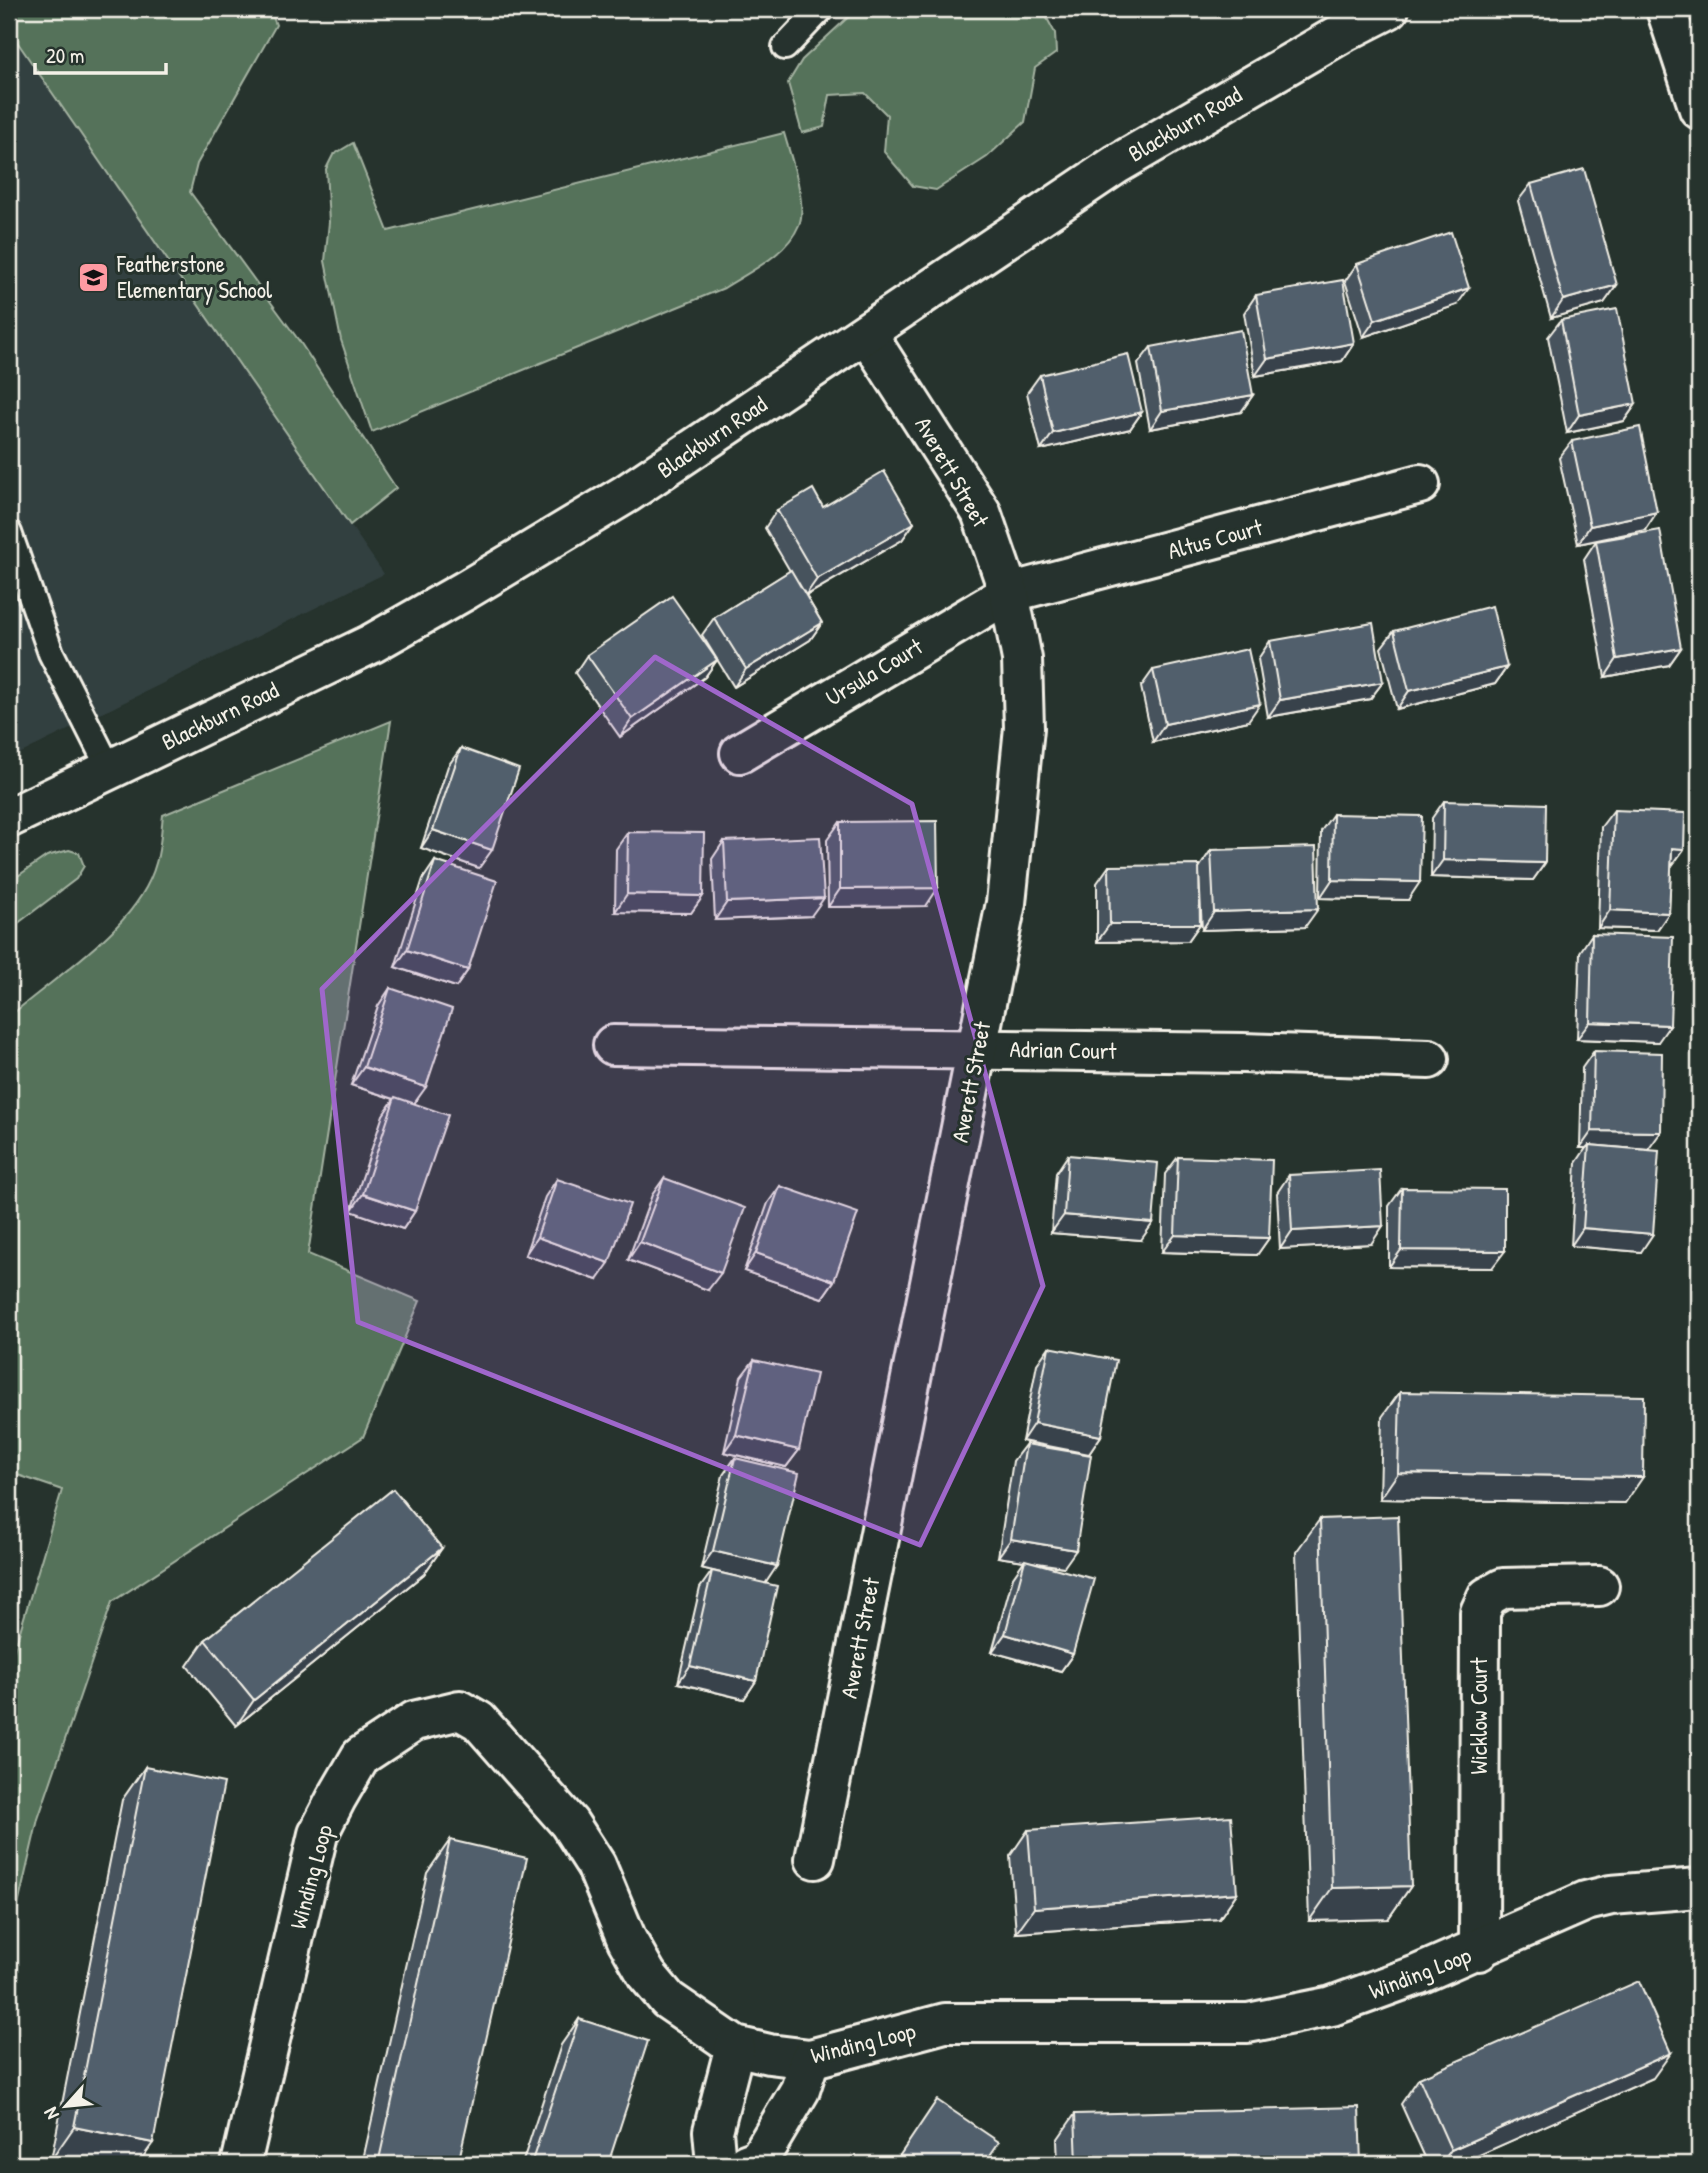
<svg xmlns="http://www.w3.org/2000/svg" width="1708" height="2173" font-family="'Patrick Hand',sans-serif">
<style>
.built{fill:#334040}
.green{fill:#54725a;stroke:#a4b2a1;stroke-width:2}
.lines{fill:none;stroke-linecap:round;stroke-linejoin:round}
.service-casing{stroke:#f4f1e8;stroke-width:30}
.minor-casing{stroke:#f4f1e8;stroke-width:44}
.tertiary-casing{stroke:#f4f1e8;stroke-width:44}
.service{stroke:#26332d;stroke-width:24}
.minor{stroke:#26332d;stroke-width:38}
.tertiary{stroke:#26332d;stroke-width:38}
.wall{fill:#46525d;stroke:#f4f1e8;stroke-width:2}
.shaded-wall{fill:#39424c;stroke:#f4f1e8;stroke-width:2}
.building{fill:#515f6c;stroke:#f4f1e8;stroke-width:2}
.marked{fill:#9f67cb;fill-opacity:0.2;stroke:#9f67cb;stroke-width:5;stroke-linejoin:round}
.labels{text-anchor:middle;stroke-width:6;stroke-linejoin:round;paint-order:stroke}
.street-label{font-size:23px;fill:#f4f1e8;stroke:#26332d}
.poi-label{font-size:23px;fill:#f4f1e8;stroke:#26332d;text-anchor:start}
</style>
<rect width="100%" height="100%" fill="#26332d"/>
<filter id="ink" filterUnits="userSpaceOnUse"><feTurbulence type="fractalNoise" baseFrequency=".0143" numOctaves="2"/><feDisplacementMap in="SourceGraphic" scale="14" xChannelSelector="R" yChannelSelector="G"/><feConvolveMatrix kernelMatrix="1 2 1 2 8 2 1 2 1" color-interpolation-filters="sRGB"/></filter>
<g filter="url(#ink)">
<!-- built -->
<polygon class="built" points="9,30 384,574 9,759"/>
<!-- green -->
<g class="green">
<polygon points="9,9 270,9 276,25 197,164 190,192 300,342 396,488 350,525 9,30"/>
<polygon points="857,9 1042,9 1055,33 1056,53 1035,68 1025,122 987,157 936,190 913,186 884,152 887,115 865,93 830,95 824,127 802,133 788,83 802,60"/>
<path d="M784,133C790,155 808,204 799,225C787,255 749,272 724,288L372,432L341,340L325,261L329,222L326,169L333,155L353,143L388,231Z"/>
<path d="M391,721L308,1254L420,1301L363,1437L112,1602L38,1819L9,1944V1668L62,1490L9,1472V1017C56,975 139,927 156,863C161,848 161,831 163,815Z"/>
<polygon points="69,850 79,853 84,866 76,879 9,930 9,882 47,856"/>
</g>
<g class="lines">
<defs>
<g id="service">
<polyline points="785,47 821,9"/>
<polyline points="9,533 51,653 110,770"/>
</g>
<g id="minor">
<polyline points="740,753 1009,593 1420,484"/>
<polyline points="613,1045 1243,1053 1429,1059"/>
<polyline points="815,1859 1006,903 1024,728 1022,659 1009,593 981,512 867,334"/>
<polyline points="1479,1951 1480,1612 1487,1597 1503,1588 1599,1586"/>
<polyline points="241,2164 318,1834 336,1799 361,1756 414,1721 460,1710 479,1721 569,1823 596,1865 627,1940 647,1975 668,2000 735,2046 769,2054 810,2059 945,2023 1248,2023 1332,2006 1417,1975 1586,1901 1611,1895 1699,1888"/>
<polyline points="716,2164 713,2131 735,2046"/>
<polyline points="746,2164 759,2159 800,2090 810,2059"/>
</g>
<g id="tertiary">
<polyline points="1666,9 1699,109"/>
<polyline points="9,818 371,644 466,590 626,494 1117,164 1344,32 1389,9"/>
</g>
</defs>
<!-- service casing -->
<use href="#service" class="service-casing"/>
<!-- minor casing -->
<use href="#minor" class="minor-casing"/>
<!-- tertiary casing -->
<use href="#tertiary" class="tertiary-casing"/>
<!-- service -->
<use href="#service" class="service"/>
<!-- minor -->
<use href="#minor" class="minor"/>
<!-- tertiary -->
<use href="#tertiary" class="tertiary"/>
</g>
<!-- wall -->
<g class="wall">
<polygon points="1531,184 1617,285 1604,303 1551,318 1518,201"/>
<polygon points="1357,264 1457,305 1363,337 1345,281"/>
<polygon points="1256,295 1354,343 1342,361 1255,376 1244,313"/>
<polygon points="1561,320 1636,404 1624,421 1567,433 1548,337"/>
<polygon points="1151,347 1253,395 1241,412 1150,429 1138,364"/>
<polygon points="1040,375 1142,412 1130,429 1041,450 1027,393"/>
<polygon points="1572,441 1645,530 1578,544 1559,458"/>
<polygon points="823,507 914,523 902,540 806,596 822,623 810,640 734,687 702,635 714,618 790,571 765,528 777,510"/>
<polygon points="1596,541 1681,648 1669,665 1605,677 1584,559"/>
<polygon points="1394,631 1507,667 1495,684 1397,709 1381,648"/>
<polygon points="1270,641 1383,682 1370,699 1268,717 1258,659"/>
<polygon points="587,655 717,660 705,677 620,737 575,673"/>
<polygon points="1153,670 1248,721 1153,742 1141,687"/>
<polygon points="461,748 479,868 421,848 448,766"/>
<polygon points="1444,801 1545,863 1533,880 1431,877 1432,818"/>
<polygon points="1614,810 1684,849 1671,867 1669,913 1657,930 1598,928 1601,827"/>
<polygon points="1333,814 1408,900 1320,898 1321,831"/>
<polygon points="840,822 926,906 828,907 827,840"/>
<polygon points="628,832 703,896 691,913 615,912 616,849"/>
<polygon points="724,841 811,916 715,920 712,859"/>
<polygon points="1211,850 1305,927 1202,930 1199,873 1200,924 1188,941 1097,942 1097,883 1109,866 1199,868"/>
<polygon points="435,861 468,970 456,987 395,967 423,879"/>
<polygon points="1592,934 1658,1042 1577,1039 1580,952"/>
<polygon points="390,988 414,1103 415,1211 403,1229 351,1211 383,1115 394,1099 351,1085 378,1006"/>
<polygon points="1594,1051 1648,1150 1641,1252 1571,1246 1576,1163 1586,1148 1580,1148 1582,1068"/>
<polygon points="1068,1155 1141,1240 1051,1233 1056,1173"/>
<polygon points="1178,1157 1269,1238 1257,1255 1162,1252 1165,1174"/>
<polygon points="1289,1175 1371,1244 1280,1249 1277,1193"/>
<polygon points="664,1178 708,1290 628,1260 652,1195"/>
<polygon points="557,1179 597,1280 525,1255 545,1197"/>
<polygon points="780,1186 834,1281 822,1298 744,1271 768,1203"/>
<polygon points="1402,1188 1492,1268 1389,1267 1389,1206"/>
<polygon points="1049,1347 1101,1436 1089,1454 1022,1441 1037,1364"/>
<polygon points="754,1360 799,1450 786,1467 724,1452 741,1377"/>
<polygon points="1400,1392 1625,1503 1380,1499 1382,1417"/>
<polygon points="1026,1444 1064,1567 1037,1563 1073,1654 1061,1671 992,1652 1013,1577 1024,1561 998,1557 1013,1461"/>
<polygon points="735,1458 765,1583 756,1681 744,1699 678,1683 700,1588 712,1571 718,1572 701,1568 723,1475"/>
<polygon points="1320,1519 1411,1886 1388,1919 1309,1921 1296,1552"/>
<polygon points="442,1548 424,1574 236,1726 187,1666 205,1640"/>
<polygon points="145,1767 153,2143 51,2160 122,1800"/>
<polygon points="1028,1830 1237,1893 1219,1919 1016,1933 1010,1856"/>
<polygon points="450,1840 458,2164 362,2164 427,1873"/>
<polygon points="579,2019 608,2164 522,2164 561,2045"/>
<polygon points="1419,2078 1653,2078 1459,2164 1428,2164 1401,2104"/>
<polygon points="1075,2114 1361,2164 1058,2164 1057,2140"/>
</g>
<!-- shaded-wall -->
<g class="shaded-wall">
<polygon points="1617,285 1604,303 1551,318 1563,300"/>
<polygon points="1469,288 1457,305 1363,337 1375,320"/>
<polygon points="1354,343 1342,361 1255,376 1267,359"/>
<polygon points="1253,395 1241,412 1150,429 1162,411"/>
<polygon points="1636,404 1624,421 1567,433 1579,415"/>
<polygon points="1142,412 1130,429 1041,450 1053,433"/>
<polygon points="1657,512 1645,530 1578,544 1590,526"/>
<polygon points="914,523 902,540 805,596 817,579"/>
<polygon points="822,623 810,640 734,687 746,669"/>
<polygon points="1681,648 1669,665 1605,677 1617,659"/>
<polygon points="717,660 705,677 620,737 632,719"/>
<polygon points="1507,667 1495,684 1397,709 1409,691"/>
<polygon points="1383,682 1370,699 1268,717 1280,700"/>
<polygon points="1260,704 1248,721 1153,742 1165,724"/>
<polygon points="433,830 492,850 479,868 421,848"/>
<polygon points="1672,848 1684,849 1671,867"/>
<polygon points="1443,860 1545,863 1533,880 1431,877"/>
<polygon points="1332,880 1420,882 1408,900 1320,898"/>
<polygon points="938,888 926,906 828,907 840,889"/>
<polygon points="627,894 703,896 691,913 615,912"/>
<polygon points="824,898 811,916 715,920 727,902"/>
<polygon points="1318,909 1305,927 1202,930 1214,912"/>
<polygon points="1610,910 1669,913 1657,930 1598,928"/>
<polygon points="1110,924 1200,924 1188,941 1097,942"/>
<polygon points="407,950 468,970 456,987 395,967"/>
<polygon points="1590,1022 1670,1025 1658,1042 1577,1039"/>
<polygon points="364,1067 426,1087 413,1105 351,1085"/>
<polygon points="1592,1131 1661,1132 1648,1150 1589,1145 1586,1148 1580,1148"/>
<polygon points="363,1194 415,1211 403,1229 351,1211"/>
<polygon points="1064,1215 1153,1223 1141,1240 1051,1233"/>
<polygon points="1383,1226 1371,1244 1280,1249 1292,1231"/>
<polygon points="1583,1228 1653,1234 1641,1252 1571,1246"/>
<polygon points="1175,1235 1269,1238 1257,1255 1162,1252"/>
<polygon points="537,1237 609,1263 597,1280 525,1255"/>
<polygon points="640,1242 721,1273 708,1290 628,1260"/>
<polygon points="1401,1250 1505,1251 1492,1268 1389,1267"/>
<polygon points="756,1253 834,1281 822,1298 744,1271"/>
<polygon points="1034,1423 1101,1436 1089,1454 1022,1441"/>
<polygon points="736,1435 799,1450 786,1467 724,1452"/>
<polygon points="1398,1473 1643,1477 1625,1503 1380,1499"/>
<polygon points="1011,1539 1076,1550 1064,1567 998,1557"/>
<polygon points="442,1548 424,1574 236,1726 254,1700"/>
<polygon points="713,1551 777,1566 765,1584 701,1568"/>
<polygon points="1005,1634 1073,1654 1061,1671 992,1652"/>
<polygon points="690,1666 756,1681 744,1699 678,1683"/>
<polygon points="1411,1886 1388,1919 1309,1921 1332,1888"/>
<polygon points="1237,1893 1219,1919 1016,1933 1034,1908"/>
<polygon points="1671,2053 1653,2078 1459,2164 1441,2164 1451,2150"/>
<polygon points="74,2127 153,2143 138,2164 70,2164 51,2160"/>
</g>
<!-- building -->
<g class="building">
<polygon points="1584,169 1617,285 1563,300 1531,184"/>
<polygon points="1451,232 1469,288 1375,320 1357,264"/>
<polygon points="1343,280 1354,343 1267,359 1256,295"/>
<polygon points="1617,309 1636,404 1579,415 1561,320"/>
<polygon points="1241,330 1253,395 1162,411 1151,347"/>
<polygon points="1128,354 1142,412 1053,433 1040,375"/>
<polygon points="1640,427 1657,512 1590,526 1572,441"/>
<polygon points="884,471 914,523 817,579 777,510 813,489 823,507"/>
<polygon points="1660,530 1681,648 1617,659 1596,541"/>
<polygon points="791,570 822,623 746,669 714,618"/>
<polygon points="672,596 717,660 632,719 587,655"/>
<polygon points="1492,606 1507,667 1409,691 1394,631"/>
<polygon points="1373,623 1383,682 1280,700 1270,641"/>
<polygon points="1248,649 1260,704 1165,724 1153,670"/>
<polygon points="461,748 519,769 492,850 433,830"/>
<polygon points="1444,801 1546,804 1545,863 1443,860"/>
<polygon points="1614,810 1685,813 1684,849 1672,848 1669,913 1610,910"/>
<polygon points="1333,814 1422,816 1420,882 1332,880"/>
<polygon points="937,821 938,888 840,889 840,822"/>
<polygon points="628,832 704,833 703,896 627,894"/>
<polygon points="820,837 824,898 727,902 724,841"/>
<polygon points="1316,847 1318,909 1214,912 1211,850"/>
<polygon points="435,861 497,881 468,970 407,950"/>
<polygon points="1199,865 1200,924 1110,924 1109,866"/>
<polygon points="1592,934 1673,937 1670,1025 1590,1022"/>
<polygon points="390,988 452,1009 426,1087 364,1067"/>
<polygon points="1594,1051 1662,1053 1661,1132 1592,1131"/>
<polygon points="395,1097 448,1115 415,1211 363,1194"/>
<polygon points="1589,1145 1659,1151 1653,1234 1583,1228"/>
<polygon points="1068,1155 1158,1163 1153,1223 1064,1215"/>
<polygon points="1178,1157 1272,1160 1269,1238 1175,1235"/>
<polygon points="1380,1170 1383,1226 1292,1231 1289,1175"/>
<polygon points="664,1178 745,1208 721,1273 640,1242"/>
<polygon points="557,1179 630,1204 609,1263 537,1237"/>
<polygon points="780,1186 858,1213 834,1281 756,1253"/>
<polygon points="1402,1188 1505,1189 1505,1251 1401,1250"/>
<polygon points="1049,1347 1116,1360 1101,1436 1034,1423"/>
<polygon points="754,1360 816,1374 799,1450 736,1435"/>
<polygon points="1400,1392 1644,1396 1643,1477 1398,1473"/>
<polygon points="1026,1444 1091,1455 1076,1550 1011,1539"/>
<polygon points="735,1458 799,1473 777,1566 713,1551"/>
<polygon points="393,1489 442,1548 254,1700 205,1640"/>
<polygon points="1398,1516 1411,1886 1332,1888 1320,1519"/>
<polygon points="1025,1560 1094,1579 1073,1654 1005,1634"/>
<polygon points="712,1571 777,1586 756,1681 690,1666"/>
<polygon points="145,1767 224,1783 153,2143 74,2127"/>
<polygon points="1231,1816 1237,1893 1034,1908 1028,1830"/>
<polygon points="450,1840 527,1858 458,2164 378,2164"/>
<polygon points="1639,1981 1671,2053 1451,2150 1419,2078"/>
<polygon points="579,2019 648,2041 608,2164 531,2164"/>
<polygon points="937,2100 999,2142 984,2164 894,2164"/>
<polygon points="1359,2107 1361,2164 1077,2164 1075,2114"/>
</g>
</g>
<!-- marked area -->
<path class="marked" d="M655,657L912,804L1043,1286L920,1545L358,1322L322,989Z"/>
<!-- icons -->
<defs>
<symbol id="school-square" viewBox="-11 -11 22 22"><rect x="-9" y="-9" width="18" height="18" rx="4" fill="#ff9aa2" stroke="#26332d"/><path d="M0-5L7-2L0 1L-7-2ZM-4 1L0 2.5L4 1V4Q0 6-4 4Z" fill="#111"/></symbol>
</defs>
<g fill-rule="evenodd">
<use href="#school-square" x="76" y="260" width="35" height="35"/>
</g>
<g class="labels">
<!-- street labels -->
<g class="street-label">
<text transform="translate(1185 124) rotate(-30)" y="8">Blackburn Road</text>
<text transform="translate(712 437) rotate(-34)" y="8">Blackburn Road</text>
<text transform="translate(952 472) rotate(60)" y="8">Averett Street</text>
<text transform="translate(1215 539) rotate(-15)" y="8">Altus Court</text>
<text transform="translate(874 672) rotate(-31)" y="8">Ursula Court</text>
<text transform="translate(220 716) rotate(-26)" y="8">Blackburn Road</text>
<text transform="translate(1063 1050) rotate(1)" y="8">Adrian Court</text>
<text transform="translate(971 1082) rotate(-79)" y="8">Averett Street</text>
<text transform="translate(860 1638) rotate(-79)" y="8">Averett Street</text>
<text transform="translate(1479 1716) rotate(-90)" y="8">Wicklow Court</text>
<text transform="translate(311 1877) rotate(-75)" y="8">Winding Loop</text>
<text transform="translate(1420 1973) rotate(-21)" y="8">Winding Loop</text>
<text transform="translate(863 2043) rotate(-14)" y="8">Winding Loop</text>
</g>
<!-- poi labels -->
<g class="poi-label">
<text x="117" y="272">Featherstone<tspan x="117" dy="26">Elementary School</tspan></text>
</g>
</g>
<!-- margin -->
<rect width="1708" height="2173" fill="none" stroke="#26332d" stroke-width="35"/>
<rect x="18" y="18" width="1673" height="2138" fill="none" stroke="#f4f1e8" stroke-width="2.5" filter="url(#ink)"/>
<!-- north arrow -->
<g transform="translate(66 2106) rotate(243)" stroke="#26332d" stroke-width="5" paint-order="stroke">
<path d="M0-5L12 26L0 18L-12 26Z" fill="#f4f1e8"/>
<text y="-10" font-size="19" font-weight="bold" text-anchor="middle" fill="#f4f1e8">N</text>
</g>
<!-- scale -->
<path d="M35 63v10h131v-10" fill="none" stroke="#f4f1e8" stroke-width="3.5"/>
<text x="46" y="63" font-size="21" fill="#f4f1e8" stroke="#26332d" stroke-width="5" paint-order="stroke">20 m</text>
</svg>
